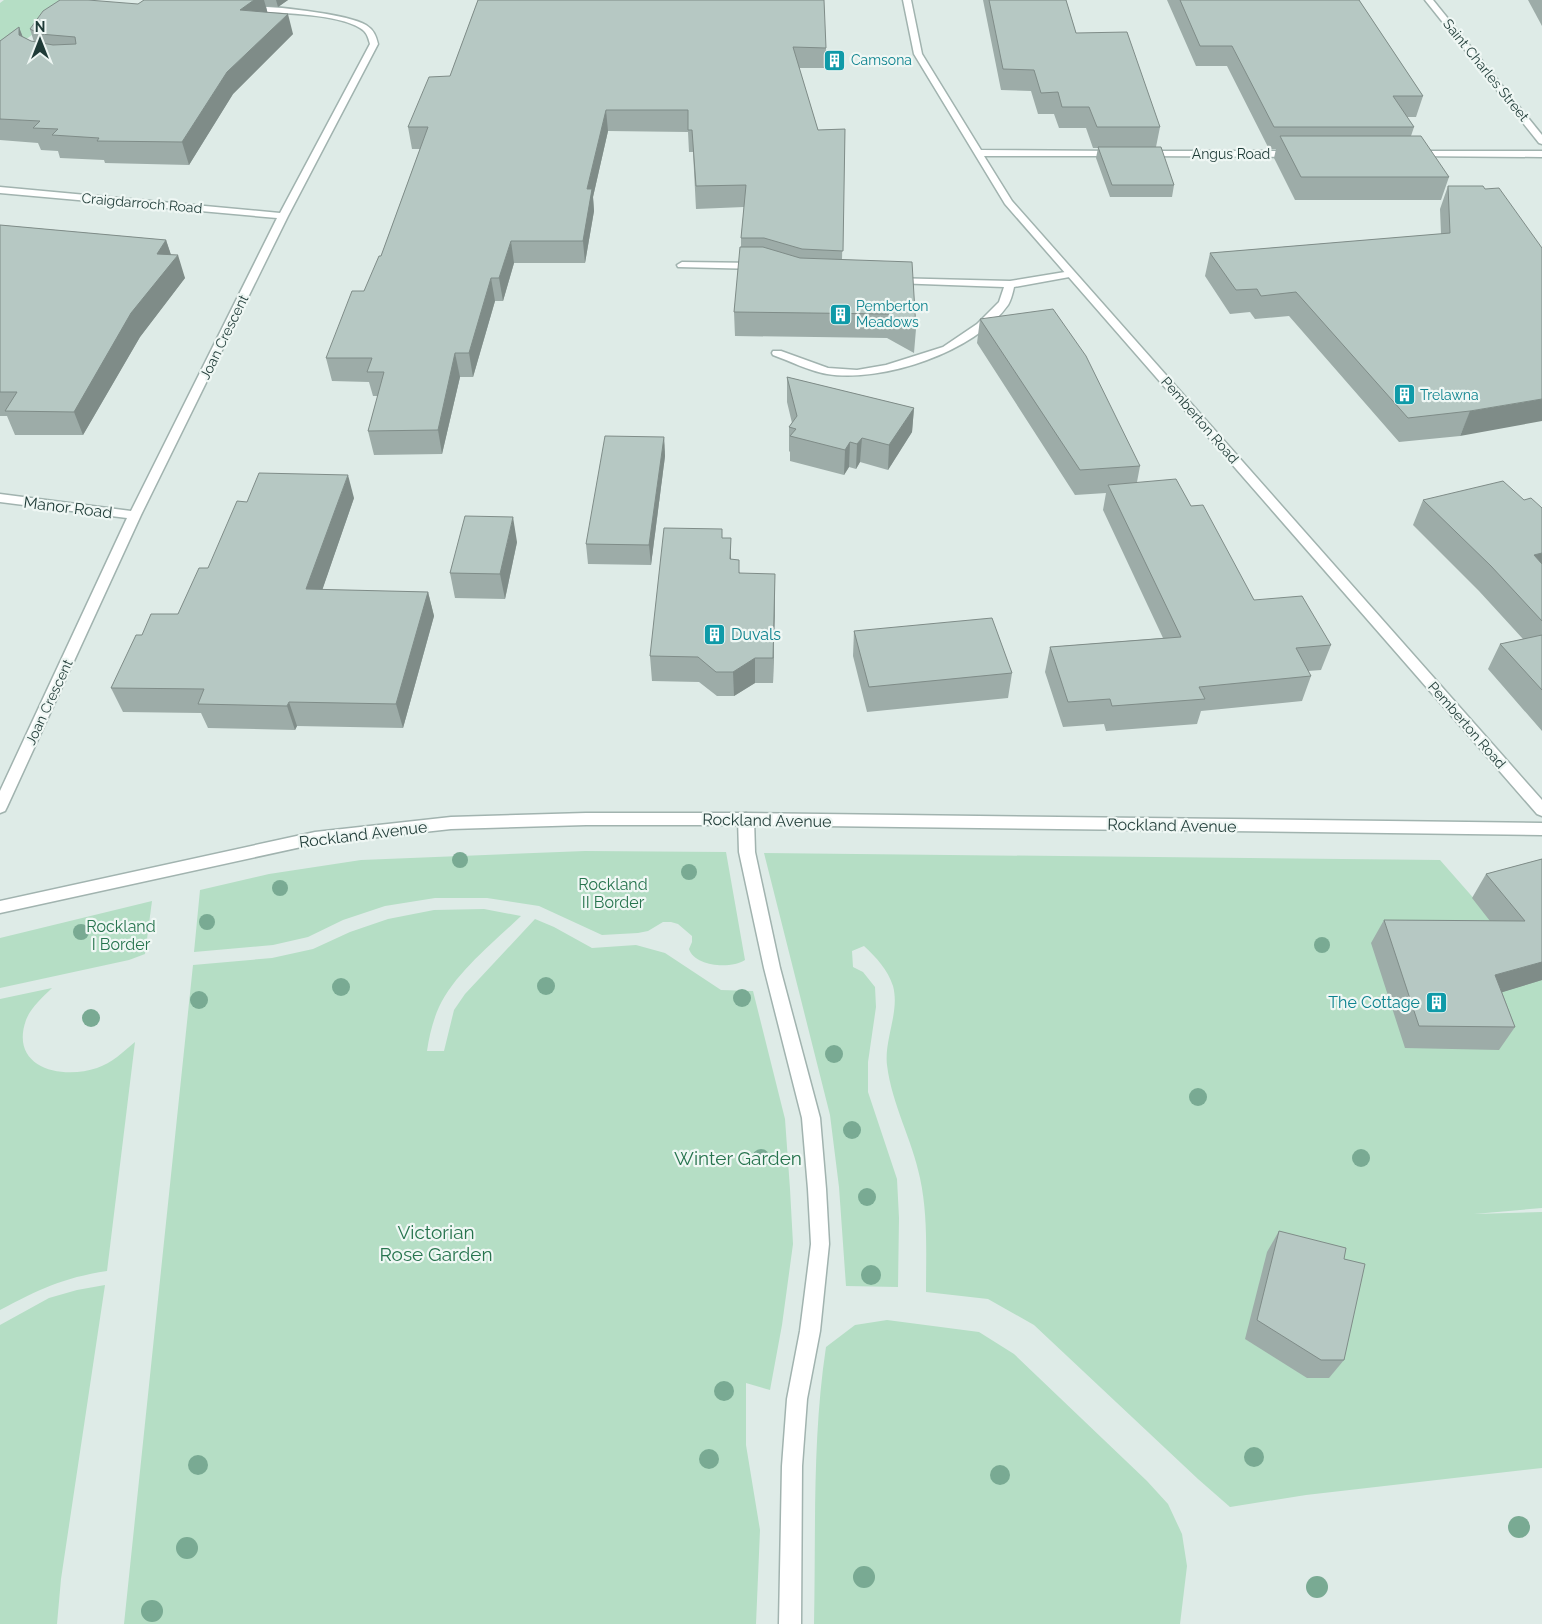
<svg xmlns="http://www.w3.org/2000/svg" width="1542" height="1624" font-family="Raleway,sans-serif">
<style>
.green{fill:#b5dec5}
.lines{fill:none;stroke-linecap:round;stroke-linejoin:round}
.service-casing{stroke:#a1b3af;stroke-width:3}
.minor-casing{stroke:#a1b3af;stroke-width:3}
.tertiary-casing{stroke:#a1b3af;stroke-width:3}
.service{fill:#fff;fill-rule:evenodd}
.minor{fill:#fff;fill-rule:evenodd}
.tertiary{fill:#fff;fill-rule:evenodd}
.tree{fill:#79aa93}
.wall{fill:#9daca8}
.shaded-wall{fill:#7f8c88}
.building{fill:#b6c8c3;stroke:#7f8c88}
.labels{text-anchor:middle;stroke-width:4.5;stroke-linejoin:round;paint-order:stroke}
.far-culture-label{font-size:14px;fill:#0d838f;stroke:#eff7f4;text-anchor:start}
.far-street-label{font-size:14px;fill:#1f3b37;stroke:#eff7f4}
.street-label{font-size:16px;fill:#1f3b37;stroke:#eff7f4}
.culture-label{font-size:16px;fill:#0d838f;stroke:#eff7f4;text-anchor:start}
.park-label{font-size:16px;fill:#27744e;stroke:#eff7f4}
.near-park-label{font-size:19px;fill:#27744e;stroke:#eff7f4}
</style>
<rect width="100%" height="100%" fill="#deebe7"/>
<!-- green -->
<g class="green">
<polygon points="4,0 87,0 61,13 0,59 0,3"/>
<path d="M585,851L726,852L745,960C731,969 695,967 689,949L692,942V936L678,924L671,922H663L648,931L638,933L602,935L539,906L487,898H435L385,906L343,920L308,937L273,945L194,952L200,890L269,874L361,860Z"/>
<path d="M764,853L1440,860L1542,976V1208L1474,1214L1542,1212V1468L1306,1495L1230,1507L1198,1479L1034,1325L988,1299L926,1292C926,1254 928,1215 920,1178C912,1139 892,1105 887,1065C884,1039 900,1012 893,986C888,970 876,957 864,946L852,951L853,967L863,972L875,987L876,1007L868,1062V1092L897,1179L899,1218L898,1287L846,1286L839,1187L830,1115Z"/>
<polygon points="152,901 145,954 129,960 0,988 0,938"/>
<path d="M484,909L521,916C494,942 455,973 439,1007C433,1020 429,1037 427,1051H444L454,1010L465,994L535,919L554,927L592,948L636,945L665,953L721,990L753,991L785,1119L790,1189L793,1244L782,1325L770,1390L746,1383V1445L760,1530L756,1624H124L193,965L272,958L313,949L350,932L388,919L434,910Z"/>
<path d="M52,988C43,997 31,1007 26,1020C9,1068 62,1080 97,1068C112,1063 123,1052 135,1042L107,1271C62,1278 40,1289 0,1310V999Z"/>
<polygon points="105,1285 61,1579 57,1624 0,1624 0,1325 49,1298 77,1290"/>
<path d="M887,1320L979,1332L1014,1354L1147,1481L1168,1504L1182,1534L1187,1566L1180,1624H814C816,1531 812,1439 826,1347L855,1325Z"/>
</g>
<g class="lines">
<defs>
<g id="service">
<polygon points="682,262 758,263 763,266 758,269 678,267 677,265"/>
<path d="M1071,271L1076,274L1075,276L1014,287C1013,292 1011,300 1008,305C975,352 882,383 827,374C809,371 790,361 773,355L772,353L773,351H781L828,368L857,370L886,365L943,347L977,324L999,302L1004,287L894,283L890,282V278L1010,281Z"/>
<polygon points="746,813 751,815 754,819 755,852 780,968 820,1118 826,1189 829,1244 820,1331 807,1399 802,1466 801,1624 779,1624 782,1466 787,1399 800,1331 811,1244 808,1189 802,1118 764,968 739,852 738,819 741,815"/>
</g>
<g id="minor">
<polygon points="903,0 911,0 922,54 981,150 1121,151 1123,153 1118,156 984,156 1012,201 1542,800 1542,816 1537,814 1005,204 914,54"/>
<polygon points="1425,0 1433,0 1542,135 1542,144 1539,143"/>
<path d="M243,7C264,4 348,14 366,25C374,30 376,36 378,44L288,216L141,515L7,807L5,811L0,813V791L127,518L0,502V494L131,511L277,218L0,193V187L280,213L370,44C368,37 367,32 360,28C336,13 276,13 246,11L242,9Z"/>
<polygon points="1143,151 1295,151 1300,154 1295,157 1140,156 1140,152"/>
<polygon points="1413,151 1542,151 1542,157 1410,156 1408,154"/>
</g>
<polygon id="tertiary" points="586,813 746,813 1542,823 1542,835 746,825 586,825 451,829 315,844 0,913 0,901 315,832 451,817"/>
</defs>
<!-- service casing -->
<use href="#service" class="service-casing"/>
<!-- minor casing -->
<use href="#minor" class="minor-casing"/>
<!-- tertiary casing -->
<use href="#tertiary" class="tertiary-casing"/>
<!-- service -->
<use href="#service" class="service"/>
<!-- minor -->
<use href="#minor" class="minor"/>
<!-- tertiary -->
<use href="#tertiary" class="tertiary"/>
</g>
<!-- trees -->
<g class="tree">
<circle cx="460" cy="860" r="8"/>
<circle cx="689" cy="872" r="8"/>
<circle cx="280" cy="888" r="8"/>
<circle cx="207" cy="922" r="8"/>
<circle cx="81" cy="932" r="8"/>
<circle cx="1322" cy="945" r="8"/>
<circle cx="546" cy="986" r="9"/>
<circle cx="341" cy="987" r="9"/>
<circle cx="742" cy="998" r="9"/>
<circle cx="199" cy="1000" r="9"/>
<circle cx="91" cy="1018" r="9"/>
<circle cx="834" cy="1054" r="9"/>
<circle cx="1198" cy="1097" r="9"/>
<circle cx="852" cy="1130" r="9"/>
<circle cx="761" cy="1158" r="9"/>
<circle cx="1361" cy="1158" r="9"/>
<circle cx="867" cy="1197" r="9"/>
<circle cx="871" cy="1275" r="10"/>
<circle cx="724" cy="1391" r="10"/>
<circle cx="1254" cy="1457" r="10"/>
<circle cx="709" cy="1459" r="10"/>
<circle cx="198" cy="1465" r="10"/>
<circle cx="1000" cy="1475" r="10"/>
<circle cx="1519" cy="1527" r="11"/>
<circle cx="187" cy="1548" r="11"/>
<circle cx="864" cy="1577" r="11"/>
<circle cx="1317" cy="1587" r="11"/>
<circle cx="152" cy="1611" r="11"/>
</g>
<!-- wall -->
<g class="wall">
<polygon points="144,0 288,0 278,7 266,6 267,12 293,34 233,94 189,165 105,163 104,160 60,158 58,151 41,150 38,143 0,140 0,41 19,27 22,36 31,41 34,42 30,29 138,4"/>
<polygon points="478,0 826,48 825,68 799,68 818,130 845,129 842,260 916,329 914,353 887,338 735,336 734,312 741,247 741,238 744,207 696,209 693,152 689,152 688,132 608,131 593,197 594,211 585,263 514,263 503,301 495,301 473,377 460,377 442,454 374,455 368,431 378,396 373,396 369,382 332,381 326,358 364,291 381,256 420,149 412,149 408,127 450,76"/>
<polygon points="983,0 1066,0 1076,33 1160,127 1156,147 1174,185 1172,197 1110,197 1096,158 1098,148 1093,148 1086,128 1059,128 1054,114 1038,114 1031,91 1001,90"/>
<polygon points="1167,0 1359,0 1423,96 1416,117 1407,117 1414,127 1411,136 1449,177 1441,200 1295,200 1274,158 1276,149 1269,149 1227,66 1196,66"/>
<polygon points="1528,0 1542,0 1542,26"/>
<polygon points="1448,186 1485,189 1542,248 1460,436 1399,442 1289,316 1255,319 1250,312 1230,314 1205,276 1210,253 1441,234 1440,209"/>
<polygon points="0,225 166,240 171,255 185,278 140,337 83,435 15,435 7,416 0,416"/>
<polygon points="980,319 1140,466 1137,482 1191,506 1254,600 1331,645 1321,670 1308,671 1311,676 1302,701 1201,711 1197,724 1106,731 1104,724 1063,727 1045,672 1050,647 1163,638 1103,510 1106,493 1075,495 977,343"/>
<polygon points="787,377 914,408 912,432 888,470 860,462 856,469 849,467 844,475 790,461 790,452 789,451 789,427 792,423 787,402"/>
<polygon points="664,437 665,456 651,565 588,564 586,544"/>
<polygon points="354,498 322,590 428,592 434,616 403,728 297,726 295,730 208,728 201,713 123,712 111,688 142,635 178,614 208,568 247,502"/>
<polygon points="1423,500 1524,500 1542,508 1542,731 1488,669 1500,644 1523,639 1479,591 1413,525"/>
<polygon points="723,538 731,559 740,573 775,599 773,683 755,683 734,696 717,696 699,682 652,681 650,656"/>
<polygon points="517,542 505,599 455,598 450,573"/>
<polygon points="854,631 1012,673 1008,698 867,712 853,656"/>
<polygon points="1542,859 1542,980 1502,992 1515,1027 1499,1050 1405,1048 1371,943 1384,920 1490,921 1472,898 1486,874"/>
<polygon points="1279,1231 1344,1360 1329,1378 1307,1378 1245,1339 1267,1252"/>
</g>
<!-- shaded-wall -->
<g class="shaded-wall">
<polygon points="254,0 264,0 268,14 240,10"/>
<polygon points="276,0 288,0 278,7"/>
<polygon points="288,14 293,34 233,94 189,165 182,142 227,72"/>
<polygon points="19,27 27,48 19,35"/>
<polygon points="606,110 608,131 593,197 594,211 585,263 583,241 587,189"/>
<polygon points="166,240 173,261 178,255 185,278 140,337 83,435 74,412 157,254"/>
<polygon points="511,241 514,263 503,301 499,278"/>
<polygon points="491,278 495,301 473,377 469,353"/>
<polygon points="455,353 460,377 442,454 438,430"/>
<polygon points="1542,399 1542,421 1460,436 1470,411"/>
<polygon points="914,408 912,432 888,470 889,445"/>
<polygon points="664,437 665,456 651,565 649,545"/>
<polygon points="862,438 860,462 856,469 857,444"/>
<polygon points="850,442 849,467 844,475 845,450"/>
<polygon points="348,475 354,498 314,614 306,589"/>
<polygon points="513,517 517,542 505,599 500,574"/>
<polygon points="731,538 731,563 730,559"/>
<polygon points="1542,553 1542,575 1534,555"/>
<polygon points="775,574 775,599 773,683 773,658"/>
<polygon points="428,592 434,616 403,728 396,704"/>
<polygon points="755,658 755,683 734,696 733,672"/>
<polygon points="289,702 297,726 295,730 287,706"/>
<polygon points="1542,962 1542,980 1480,999 1495,975"/>
</g>
<!-- building -->
<g class="building">
<polygon points="60,0 88,0 138,4 144,0 254,0 240,10 288,14 227,72 182,142 97,141 99,138 52,135 58,129 33,128 40,121 0,119 0,41 19,27 19,35 31,41 53,45 76,44 75,37 40,34 30,29 43,11"/>
<polygon points="478,0 824,0 826,48 793,47 818,130 845,129 843,251 802,249 764,238 741,238 746,185 696,186 692,130 688,130 688,110 606,110 587,189 592,189 583,241 511,241 499,278 491,278 469,353 455,353 438,430 368,431 384,372 367,372 372,358 326,358 352,291 364,291 379,256 381,256 428,127 408,127 429,77 450,76"/>
<polygon points="989,0 1066,0 1076,33 1127,32 1160,127 1097,127 1089,107 1062,107 1058,92 1041,93 1034,70 1003,69"/>
<polygon points="1180,0 1359,0 1423,96 1393,96 1414,127 1274,127 1232,46 1200,46"/>
<polygon points="1280,136 1421,136 1449,177 1301,177"/>
<polygon points="1098,147 1161,147 1174,185 1112,185"/>
<polygon points="1448,186 1483,186 1485,189 1499,188 1542,248 1542,399 1470,411 1408,418 1296,292 1261,296 1257,289 1236,290 1210,253 1450,233"/>
<polygon points="0,225 166,240 157,254 178,255 131,313 74,412 5,411 17,392 0,392"/>
<polygon points="740,247 763,247 800,258 912,262 916,329 888,314 734,312"/>
<polygon points="1053,309 1086,356 1140,466 1080,470 980,319"/>
<polygon points="787,377 914,408 889,445 862,438 857,444 850,442 845,450 790,436 796,429 789,427 797,416"/>
<polygon points="605,436 664,437 649,545 586,544"/>
<polygon points="259,473 348,475 306,589 428,592 396,704 289,702 287,706 198,704 204,689 111,688 136,635 142,635 151,614 178,614 199,568 208,568 237,501 247,502"/>
<polygon points="1176,479 1191,506 1203,505 1254,600 1302,596 1331,645 1296,648 1311,676 1199,687 1205,699 1112,706 1110,699 1068,702 1050,647 1181,637 1108,485"/>
<polygon points="1503,481 1524,500 1531,498 1542,508 1542,553 1534,555 1542,564 1542,621 1491,566 1423,500"/>
<polygon points="465,516 513,517 500,574 450,573"/>
<polygon points="664,528 722,529 722,538 731,538 730,559 739,560 739,573 775,574 773,658 755,658 733,672 716,672 698,657 650,656"/>
<polygon points="992,618 1012,673 869,687 854,631"/>
<polygon points="1542,635 1542,690 1500,644"/>
<polygon points="1542,859 1542,962 1495,975 1515,1027 1419,1026 1384,920 1525,921 1486,874"/>
<polygon points="1279,1231 1346,1248 1344,1259 1365,1264 1344,1360 1321,1360 1257,1320"/>
</g>
<!-- icons -->
<defs>
<symbol id="building-square" viewBox="-11 -11 22 22"><rect x="-9" y="-9" width="18" height="18" rx="4" fill="#0f9aa8" stroke="#eff7f4"/><path d="M-4-6H4V6H1V3H-1V6H-4ZM-2.5-4.3h1.7v1.8h-1.7ZM.8-4.3h1.7v1.8H.8ZM-2.5-1h1.7V.8h-1.7ZM.8-1h1.7V.8H.8Z" fill="#fff"/></symbol>
</defs>
<g fill-rule="evenodd">
<use href="#building-square" x="822" y="48" width="25" height="25"/>
<use href="#building-square" x="828" y="302" width="25" height="25"/>
<use href="#building-square" x="1392" y="382" width="25" height="25"/>
<use href="#building-square" x="702" y="622" width="25" height="25"/>
<use href="#building-square" x="1424" y="990" width="25" height="25"/>
</g>
<g class="labels">
<!-- far-culture labels -->
<g class="far-culture-label">
<text x="851" y="65">Camsona</text>
<text x="856" y="311">Pemberton<tspan x="856" dy="16">Meadows</tspan></text>
<text x="1420" y="400">Trelawna</text>
</g>
<!-- far-street labels -->
<g class="far-street-label">
<text transform="translate(1486 70) rotate(51)" y="5">Saint Charles Street</text>
<text x="1231" y="159">Angus Road</text>
<text transform="translate(142 203) rotate(5)" y="5">Craigdarroch Road</text>
<text transform="translate(224 337) rotate(-64)" y="5">Joan Crescent</text>
<text transform="translate(1200 420) rotate(49)" y="5">Pemberton Road</text>
<text transform="translate(49 702) rotate(-65)" y="5">Joan Crescent</text>
<text transform="translate(1467 725) rotate(49)" y="5">Pemberton Road</text>
</g>
<!-- street labels -->
<g class="street-label">
<text transform="translate(68 507) rotate(7)" y="6">Manor Road</text>
<text transform="translate(767 820) rotate(1)" y="6">Rockland Avenue</text>
<text transform="translate(1172 825) rotate(1)" y="6">Rockland Avenue</text>
<text transform="translate(363 834) rotate(-7)" y="6">Rockland Avenue</text>
</g>
<!-- culture labels -->
<g class="culture-label">
<text x="731" y="640">Duvals</text>
<text x="1420" y="1008" text-anchor="end">The Cottage</text>
</g>
<!-- park labels -->
<g class="park-label">
<text x="613" y="890">Rockland<tspan x="613" dy="18">II Border</tspan></text>
<text x="121" y="932">Rockland<tspan x="121" dy="18">I Border</tspan></text>
</g>
<!-- near-park labels -->
<g class="near-park-label">
<text x="738" y="1165">Winter Garden</text>
<text x="436" y="1239">Victorian<tspan x="436" dy="22">Rose Garden</tspan></text>
</g>
</g>
<!-- north arrow -->
<g transform="translate(40 40)" stroke="#eff7f4" stroke-width="4" paint-order="stroke">
<path d="M0-4L9 19L0 12L-9 19Z" fill="#1f3b37"/>
<text y="-8" font-size="14" font-weight="bold" text-anchor="middle" fill="#1f3b37">N</text>
</g>
</svg>
